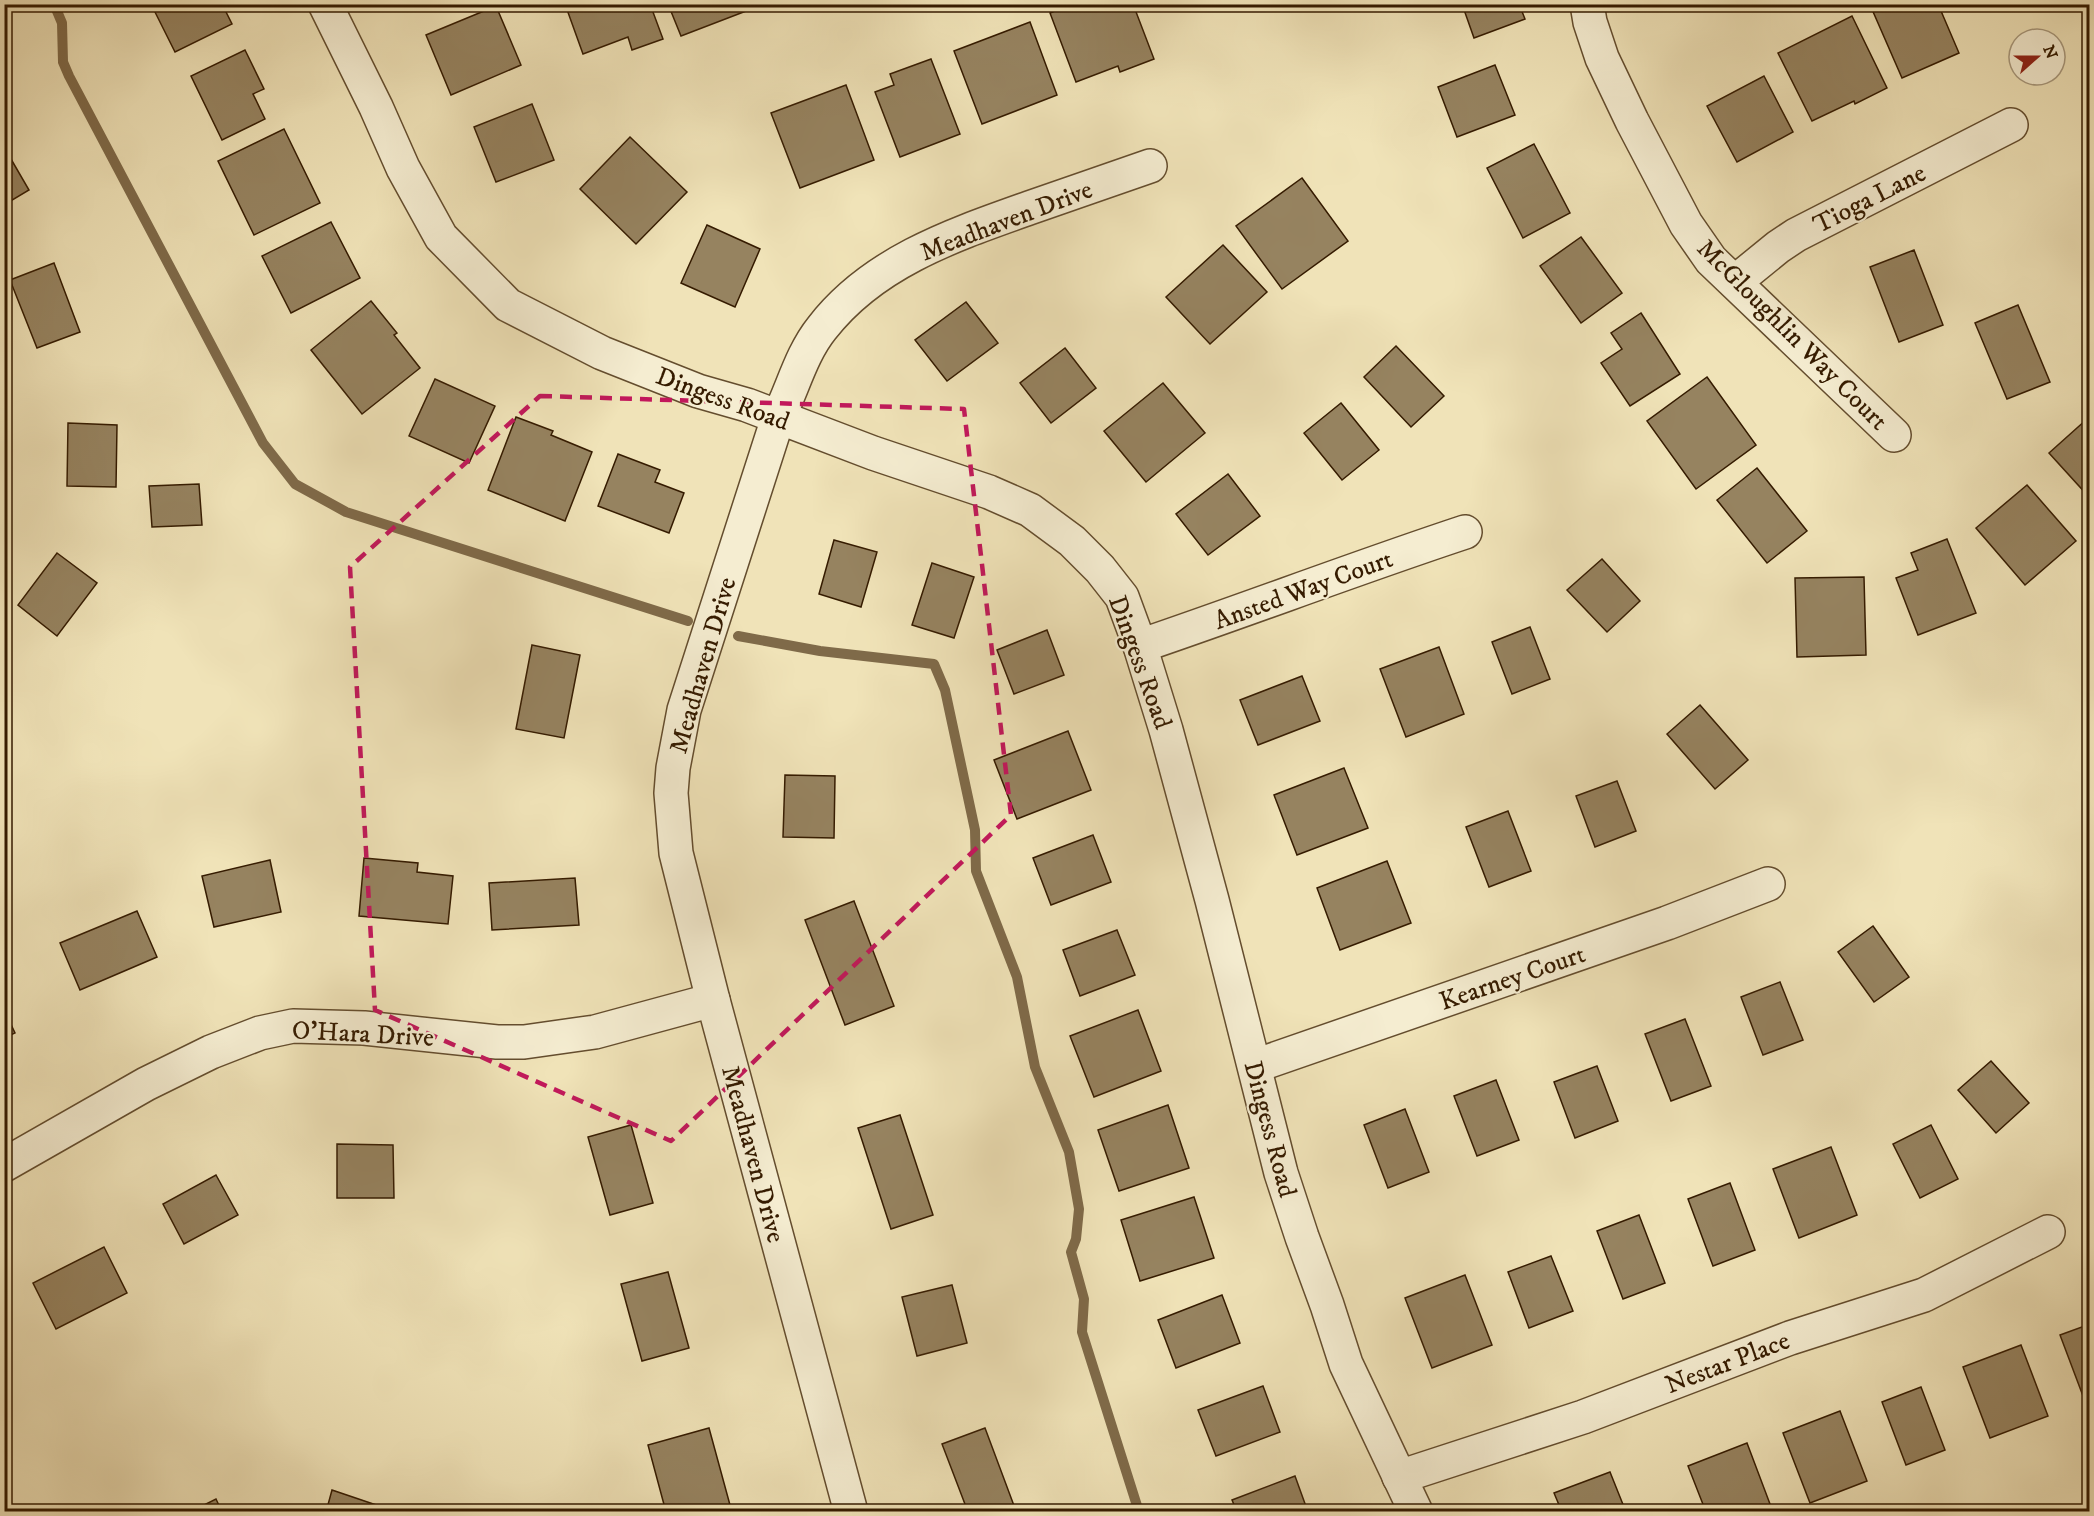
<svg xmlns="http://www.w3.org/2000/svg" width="2094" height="1516" font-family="'IM FELL DW Pica',serif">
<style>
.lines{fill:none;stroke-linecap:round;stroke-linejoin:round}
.stream{stroke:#7f6a49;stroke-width:10}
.building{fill:#968360;stroke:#351b00;stroke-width:1.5}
.minor-casing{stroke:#644d2e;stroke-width:36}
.minor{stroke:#f5edd1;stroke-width:33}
.marked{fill:none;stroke:#c2185b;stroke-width:4.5;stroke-dasharray:12 8;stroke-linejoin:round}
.labels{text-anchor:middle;stroke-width:4.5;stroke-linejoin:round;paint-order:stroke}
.street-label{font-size:26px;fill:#351b00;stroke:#f5edd1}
</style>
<rect width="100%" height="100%" fill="#f0e3b8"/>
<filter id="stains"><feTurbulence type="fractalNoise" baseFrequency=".00333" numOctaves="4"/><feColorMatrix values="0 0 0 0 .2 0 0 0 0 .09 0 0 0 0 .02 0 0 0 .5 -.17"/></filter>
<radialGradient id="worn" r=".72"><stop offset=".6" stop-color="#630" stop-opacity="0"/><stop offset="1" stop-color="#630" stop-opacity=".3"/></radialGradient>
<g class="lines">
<!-- stream -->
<g class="stream">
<polyline points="54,4 62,23 63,62 69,76 263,443 295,484 346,512 688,621"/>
<polyline points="738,636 820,651 934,664 945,690 975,830 976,871 1017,977 1035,1067 1069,1152 1079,1209 1076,1239 1071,1252 1084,1299 1082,1332 1139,1512"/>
</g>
</g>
<!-- building -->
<g class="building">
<polygon points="151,4 222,4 232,24 175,52"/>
<polygon points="565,4 650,4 663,39 632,50 628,37 583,54"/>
<polygon points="668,4 753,4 754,8 681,36"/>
<polygon points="1072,4 1133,4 1154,59 1120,72 1118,66 1076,82 1050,13"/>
<polygon points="1462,4 1519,4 1525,19 1474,38"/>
<polygon points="1876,4 1938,4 1959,53 1902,78 1871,7"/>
<polygon points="496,6 521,65 451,95 426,35"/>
<polygon points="1852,16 1887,88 1855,104 1854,101 1812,121 1778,53"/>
<polygon points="1030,22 1057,95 982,124 954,51"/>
<polygon points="245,50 264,89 253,94 265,119 222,140 191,76"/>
<polygon points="931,59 960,134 900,157 875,92 894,85 890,74"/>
<polygon points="1495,65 1515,115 1457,137 1438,87"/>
<polygon points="1764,76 1793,132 1737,162 1707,106"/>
<polygon points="846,85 874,160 800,188 771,113"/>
<polygon points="532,104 554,160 496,182 474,127"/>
<polygon points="284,129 320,203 254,235 218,161"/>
<polygon points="630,137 687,192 636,244 580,189"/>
<polygon points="1534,144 1570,213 1523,238 1487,168"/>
<polygon points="4,147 29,190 4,205"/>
<polygon points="1302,178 1348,241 1282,289 1236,226"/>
<polygon points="331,222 360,278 291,313 262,256"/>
<polygon points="707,225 760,249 735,307 681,283"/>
<polygon points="1581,237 1622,293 1581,323 1540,266"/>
<polygon points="1223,245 1267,292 1210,344 1166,297"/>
<polygon points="1914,250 1943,325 1899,342 1870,267"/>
<polygon points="54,263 80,332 37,348 10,280"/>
<polygon points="371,301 397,333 394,335 420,368 362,414 311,350"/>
<polygon points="966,302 998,343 947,381 915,340"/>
<polygon points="2018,305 2050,382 2007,399 1975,323"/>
<polygon points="1641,313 1680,374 1630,406 1601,363 1622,349 1611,333"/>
<polygon points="1396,346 1444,396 1411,427 1364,377"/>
<polygon points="1065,348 1096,388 1051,423 1020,383"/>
<polygon points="1707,377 1756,445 1696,489 1647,421"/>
<polygon points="435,379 495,406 469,463 409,436"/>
<polygon points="1163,383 1205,433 1146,482 1104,431"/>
<polygon points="1341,403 1379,450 1342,480 1304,433"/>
<polygon points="516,417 553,431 551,435 592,452 565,521 488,490"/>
<polygon points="2087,419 2090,422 2089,497 2049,453"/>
<polygon points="68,423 117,425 116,487 67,486"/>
<polygon points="618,454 660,470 655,482 684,493 669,533 598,506"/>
<polygon points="1757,468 1807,531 1767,563 1717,500"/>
<polygon points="1228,474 1260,516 1208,555 1176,514"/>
<polygon points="199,484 202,525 152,527 149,486"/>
<polygon points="2027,485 2076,541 2025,585 1976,528"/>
<polygon points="1947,539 1976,613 1918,635 1896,578 1918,570 1911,553"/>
<polygon points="834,540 877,552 861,607 819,594"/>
<polygon points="57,553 97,583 57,636 18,605"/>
<polygon points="1602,559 1640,601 1607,632 1567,590"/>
<polygon points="932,563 974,577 954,638 912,625"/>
<polygon points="1864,577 1866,655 1797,657 1795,578"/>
<polygon points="1530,627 1550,679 1512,694 1492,642"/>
<polygon points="1047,630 1064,675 1014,694 997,650"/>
<polygon points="532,645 580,655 564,738 516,729"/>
<polygon points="1439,647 1464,714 1406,737 1380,669"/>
<polygon points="1302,676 1320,721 1258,745 1240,700"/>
<polygon points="1700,705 1748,760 1715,789 1667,734"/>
<polygon points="1068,731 1091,790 1017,819 994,760"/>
<polygon points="1344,768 1368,828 1297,855 1274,795"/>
<polygon points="785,775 835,776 834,838 783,837"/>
<polygon points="1617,781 1636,831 1595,847 1576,796"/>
<polygon points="1508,811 1531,871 1489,887 1466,827"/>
<polygon points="1093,835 1111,882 1051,905 1033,858"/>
<polygon points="364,858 418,863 417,872 453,876 448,924 359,916"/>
<polygon points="270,860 281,912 214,927 202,876"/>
<polygon points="1387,861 1411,923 1340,950 1317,888"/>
<polygon points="575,878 579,925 492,930 489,883"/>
<polygon points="854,901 894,1006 845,1025 805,920"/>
<polygon points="137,911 157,957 80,990 60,943"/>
<polygon points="1873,926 1909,977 1874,1002 1838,952"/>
<polygon points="1117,930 1135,975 1080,996 1063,950"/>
<polygon points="1780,982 1803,1040 1763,1055 1741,997"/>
<polygon points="4,1010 15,1033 4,1038"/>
<polygon points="1138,1010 1161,1071 1094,1097 1070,1036"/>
<polygon points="1685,1019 1711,1086 1671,1101 1645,1034"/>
<polygon points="1991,1061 2029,1103 1996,1133 1958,1090"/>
<polygon points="1597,1066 1618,1121 1575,1138 1554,1082"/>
<polygon points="1496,1080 1519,1140 1477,1156 1454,1096"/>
<polygon points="1168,1105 1189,1168 1119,1191 1098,1130"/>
<polygon points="1405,1109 1429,1172 1388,1188 1364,1125"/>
<polygon points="900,1115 933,1215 891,1229 858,1128"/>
<polygon points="631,1125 653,1203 610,1215 588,1137"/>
<polygon points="1931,1125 1958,1179 1920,1198 1893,1144"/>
<polygon points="337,1144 393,1145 394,1198 337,1198"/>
<polygon points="1831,1147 1857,1215 1799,1238 1773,1169"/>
<polygon points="216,1175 238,1215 184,1244 163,1204"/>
<polygon points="1730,1183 1755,1250 1713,1266 1688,1199"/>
<polygon points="1194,1197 1214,1258 1140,1281 1121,1220"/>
<polygon points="1639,1215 1665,1283 1623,1299 1597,1231"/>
<polygon points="104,1247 127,1293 56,1329 33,1283"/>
<polygon points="1551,1256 1573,1311 1529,1328 1508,1272"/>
<polygon points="668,1272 689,1348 642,1361 621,1284"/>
<polygon points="1465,1275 1492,1345 1432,1368 1405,1298"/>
<polygon points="952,1285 967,1343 917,1356 902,1297"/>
<polygon points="1222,1295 1240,1343 1176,1368 1158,1320"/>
<polygon points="2090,1324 2090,1393 2083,1396 2060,1335"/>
<polygon points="2021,1345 2048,1416 1990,1438 1963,1367"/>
<polygon points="1263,1386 1280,1432 1216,1456 1198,1410"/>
<polygon points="1921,1387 1945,1450 1906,1465 1882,1402"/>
<polygon points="1840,1411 1867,1481 1810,1503 1783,1433"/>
<polygon points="709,1428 730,1505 708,1512 666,1512 648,1445"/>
<polygon points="985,1428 1016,1511 1015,1512 968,1512 942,1444"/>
<polygon points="1747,1443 1773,1512 1706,1512 1688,1466"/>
<polygon points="1610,1472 1626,1512 1562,1512 1554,1493"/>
<polygon points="1295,1476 1308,1512 1237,1512 1232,1500"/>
<polygon points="332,1490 397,1512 326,1512"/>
<polygon points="216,1499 222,1512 190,1512"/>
</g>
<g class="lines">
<defs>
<g id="minor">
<polyline points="325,4 376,107 403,168 441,237 508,305 602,353 698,391 747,405 873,453 989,492 1030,510 1072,541 1100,569 1122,597 1140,646 1166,730 1212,900 1281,1173 1302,1237 1327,1305 1346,1364 1416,1512"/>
<polyline points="1587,4 1590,22 1602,58 1632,121 1686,224 1711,260 1894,435"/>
<polyline points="1735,282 1778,247 1796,235 2011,125"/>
<path d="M1140,646C1249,609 1356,568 1465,532"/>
<polyline points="1255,1066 1667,923 1768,884"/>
<polyline points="4,1165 146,1084 211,1052 260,1033 293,1026 364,1028 497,1042 524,1042 595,1032 713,1000"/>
<polyline points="1399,1477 1583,1417 1790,1338 1924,1295 2048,1232"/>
<path d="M851,1512L713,1000L676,853L671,793L673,768L684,710L778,418C793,388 801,354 822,328C873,262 953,235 1029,208C1069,194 1110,180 1150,166"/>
</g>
</defs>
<!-- minor casing -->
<use href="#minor" class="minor-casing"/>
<!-- minor -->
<use href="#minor" class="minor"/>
</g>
<!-- marked area -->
<path class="marked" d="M540,396L964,409L1011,815L671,1141L375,1010L350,567Z"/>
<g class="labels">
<!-- street labels -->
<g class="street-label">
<text transform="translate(1869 198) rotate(-27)" y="9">Tioga Lane</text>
<text transform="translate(1006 220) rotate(-21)" y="9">Meadhaven Drive</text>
<text transform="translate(1793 334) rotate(45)" y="9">McGloughlin Way Court</text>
<text transform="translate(723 398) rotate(20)" y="9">Dingess Road</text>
<text transform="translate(1303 589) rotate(-20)" y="9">Ansted Way Court</text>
<text transform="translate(1141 662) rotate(70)" y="9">Dingess Road</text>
<text transform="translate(702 665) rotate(-74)" y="9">Meadhaven Drive</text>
<text transform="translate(1512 977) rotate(-19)" y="9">Kearney Court</text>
<text transform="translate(363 1033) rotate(3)" y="9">O'Hara Drive</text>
<text transform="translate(1271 1129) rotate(75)" y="9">Dingess Road</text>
<text transform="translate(754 1154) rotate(75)" y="9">Meadhaven Drive</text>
<text transform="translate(1727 1362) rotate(-21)" y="9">Nestar Place</text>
</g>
</g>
<!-- margin -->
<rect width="2094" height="1516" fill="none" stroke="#f0e3b8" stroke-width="24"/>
<rect x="6" y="6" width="2082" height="1504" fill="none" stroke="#351b00" stroke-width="3"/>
<rect x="12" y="12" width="2070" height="1492" fill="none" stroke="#351b00" stroke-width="1.5"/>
<!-- north arrow -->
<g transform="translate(2037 57) rotate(69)"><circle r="28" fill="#f5edd1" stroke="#a8997d" stroke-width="1.5"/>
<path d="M0-4.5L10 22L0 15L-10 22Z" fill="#8f2418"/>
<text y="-9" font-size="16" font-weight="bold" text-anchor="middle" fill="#351b00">N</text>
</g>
<rect width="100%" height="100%" filter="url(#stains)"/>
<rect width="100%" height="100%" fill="url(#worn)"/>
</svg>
